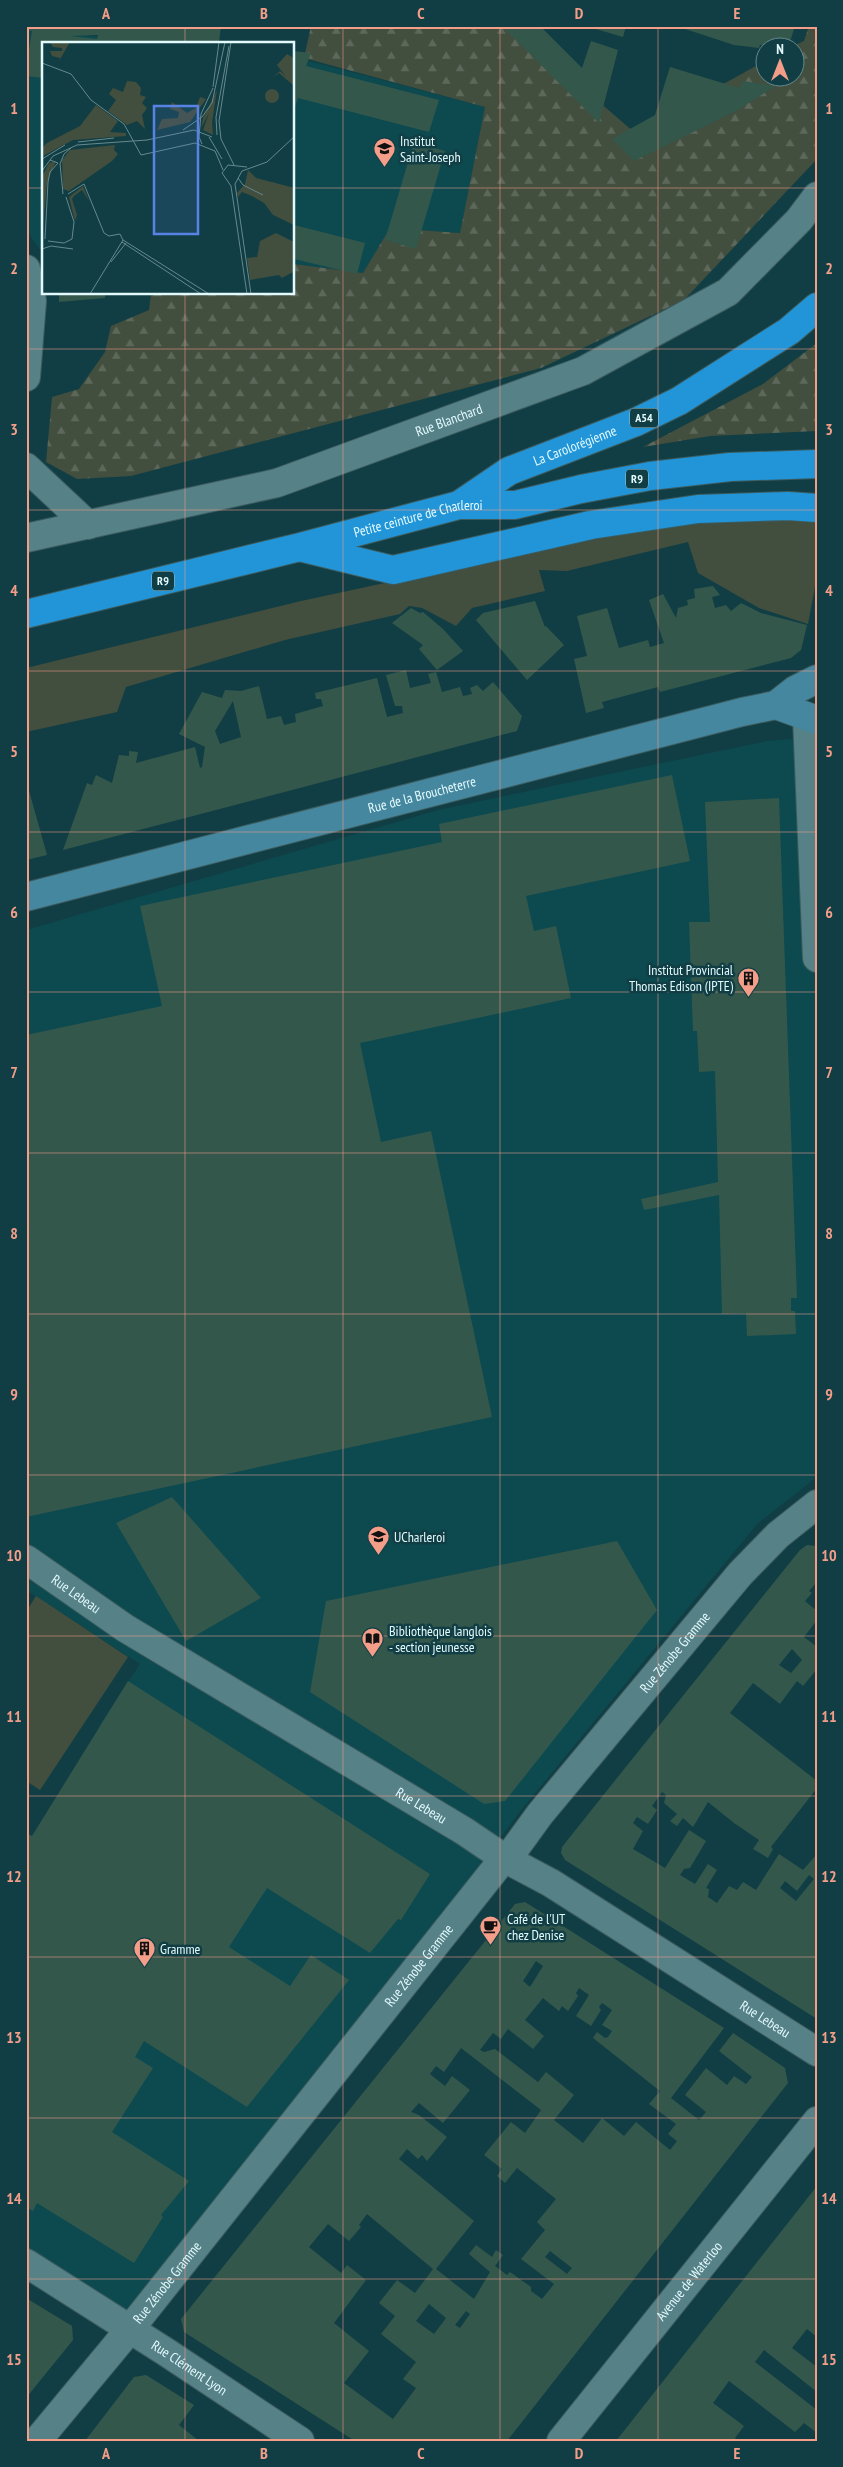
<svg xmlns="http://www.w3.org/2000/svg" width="843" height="2467" font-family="'PT Sans Narrow',sans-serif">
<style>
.built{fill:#0c4a50}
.green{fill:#424e3e}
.forest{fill:url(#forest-firs)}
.building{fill:#34574c;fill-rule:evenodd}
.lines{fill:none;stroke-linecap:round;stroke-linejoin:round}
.street-casing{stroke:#3c5c5f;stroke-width:30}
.secondary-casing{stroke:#3c5c5f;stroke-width:30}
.highway-casing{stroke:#3c5c5f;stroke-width:30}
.street{stroke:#558187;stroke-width:28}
.secondary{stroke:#45879f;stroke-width:28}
.highway{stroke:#2195d8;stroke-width:28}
.grid{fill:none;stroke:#f49e8a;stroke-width:1;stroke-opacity:0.55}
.labels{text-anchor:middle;stroke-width:5;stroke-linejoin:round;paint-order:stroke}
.shield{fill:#113e44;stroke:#a4c2c6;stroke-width:1}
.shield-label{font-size:12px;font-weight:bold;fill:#e3fafd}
.poi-label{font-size:14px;fill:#e3fafd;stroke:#113e44;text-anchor:start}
.street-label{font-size:14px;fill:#e3fafd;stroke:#113e44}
.inset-road{fill:none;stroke:#65898e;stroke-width:1}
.view{fill:#5882e3;fill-opacity:0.15;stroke:#5882e3;stroke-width:2.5}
.inset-edge{fill:none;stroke:#e3fafd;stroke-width:2.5}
.neatline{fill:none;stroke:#f49e8a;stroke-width:2}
.grid-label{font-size:16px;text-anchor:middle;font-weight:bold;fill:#f49e8a}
</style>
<defs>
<pattern id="forest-firs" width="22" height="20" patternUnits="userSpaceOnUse" patternTransform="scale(1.25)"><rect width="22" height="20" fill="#424e3e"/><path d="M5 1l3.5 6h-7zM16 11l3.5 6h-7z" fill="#5d685b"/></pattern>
</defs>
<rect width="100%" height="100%" fill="#113e44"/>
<!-- built -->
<g class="built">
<polygon points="26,29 167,44 44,44 44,255 26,230"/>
<polygon points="294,57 485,107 460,233 390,228 363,273 294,264"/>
<polygon points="817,737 817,1477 758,1523 522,1809 132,2318 26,2250 26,1833 32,1836 101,1727 99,1726 140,1664 26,1590 26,930 438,810 767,741"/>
</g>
<!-- green -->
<g class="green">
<polygon points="769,518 817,519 817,576 808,624 759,608 698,573 688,542 567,571 539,570 545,591 472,608 456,626 422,608 409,606 400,614 285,640 126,687 117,712 26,732 26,668 301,601 640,528"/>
<polygon points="36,1596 128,1657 40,1790 26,1781 26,1612"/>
</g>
<!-- forest -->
<g class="forest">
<polygon points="311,26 511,26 635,133 765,61 766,78 796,78 796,48 791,47 804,41 809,26 817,26 817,159 684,300 541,368 131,476 77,479 46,462 52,397 79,389 105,352 111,326 149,310 151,294 294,294 294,264 363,273 390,228 460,233 485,107 304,58"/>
<polygon points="817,343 817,431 710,436 643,447 763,384"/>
</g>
<!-- building -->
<g class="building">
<path d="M26,26H221L219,42L226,44H44V78L26,76V50H29L32,31L26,30ZM98,35L97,39L70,36Z"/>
<polygon points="502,26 540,26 582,68 591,41 618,50 599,123"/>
<polygon points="597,26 626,26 623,37 596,29"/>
<polygon points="676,26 795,26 788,48 760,45 759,48 734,45"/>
<polygon points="294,51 311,53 306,66 439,100 429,132 298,98 294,110"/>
<polygon points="670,67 739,88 743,81 775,86 738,110 634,161 612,139 655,115"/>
<polygon points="414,142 445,151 416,249 385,240"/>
<polygon points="294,225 365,243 357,274 294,259"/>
<polygon points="59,294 105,294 105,298 59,302"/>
<polygon points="713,586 720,595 712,597 715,608 726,605 731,611 741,603 761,613 807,625 801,650 791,658 660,692 658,687 602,702 604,708 586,713 574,659 587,656 577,616 607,608 619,648 648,640 650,647 664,643 649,600 663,594 676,618 678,608 688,605 687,600 695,598 694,589"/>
<polygon points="535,601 545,627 546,626 564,645 527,680 476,620 483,613"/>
<polygon points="411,608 420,613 423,612 443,629 463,651 437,670 419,649 423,645 392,623"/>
<path d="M406,670L410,688L431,683L428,674L436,672L442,692L460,687L463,696L472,694L470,688L477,685L483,691L493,682L522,716L517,731L63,850L87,783L92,785L96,775L112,783L119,755L129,756V751L138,752L136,763L195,747L200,768L202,767L205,747L179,734L202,692L222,698L225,690L241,691L259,686L267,719L281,716L284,725L296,722L295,714L323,706L321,699H316L315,693L377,678L387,717L403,713L402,706H395L386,675ZM233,701L241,737L220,744L215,731Z"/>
<polygon points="672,775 690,861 526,896 534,931 556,926 571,998 360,1043 381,1142 431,1131 492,1417 26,1517 26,1035 162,1006 140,906 442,842 439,824"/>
<polygon points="26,780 47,855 26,860"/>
<polygon points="779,798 797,1298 791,1298 791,1311 795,1311 796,1334 747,1336 746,1313 722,1314 719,1195 644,1210 641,1199 718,1182 715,1071 699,1072 697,1031 693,1031 689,922 710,922 705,802"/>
<polygon points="172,1497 261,1598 186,1641 116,1523"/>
<polygon points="617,1541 657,1610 505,1801 484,1804 310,1692 326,1601"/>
<path d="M807,1545L817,1546V1582L809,1591L812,1593L805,1601L817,1611V1620L804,1637L817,1647V1669L803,1686L797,1681L780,1704L753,1683L730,1713L817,1781V1788L771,1847L773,1849L768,1858L753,1849L759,1840L734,1823L708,1802L693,1827L683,1818L677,1826L670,1821L677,1814L664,1803L666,1795L662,1792L652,1806L657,1810L648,1824L637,1817L633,1823L643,1831L633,1849L665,1868L689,1830L706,1841L690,1868L684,1869L680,1875L695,1884L708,1864L717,1870L706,1888L709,1889L708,1897L717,1903L729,1886L737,1890L743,1882L756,1890L779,1854L803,1870L817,1854V2019L565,1860L561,1853L562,1847L617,1778L800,1550ZM792,1649L802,1660L791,1673L779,1665ZM809,1875L814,1879L796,1901L780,1888L785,1881L797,1891Z"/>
<polygon points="128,1681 430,1874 401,1920 398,1919 370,1953 267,1888 229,1947 290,1986 311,1955 349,1980 247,2107 144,2041 135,2057 153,2068 112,2132 189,2181 161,2215 163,2217 134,2263 37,2203 33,2211 26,2207 26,1833 32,1836"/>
<path d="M525,1902L724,2028L671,2098L699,2120L706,2112L685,2095L706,2068L727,2085L734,2076L746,2084L752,2077L719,2051L733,2033L785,2068L788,2083L507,2441H355L184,2332L181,2319L515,1904ZM536,1961L543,1966L530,1987L523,1981ZM579,1988L589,1995L576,2016L591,2026L601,2010L599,2007L602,2003L612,2010L602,2025L612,2031L608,2037L605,2038L597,2032L593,2038L660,2091L649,2104L676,2124L668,2134L677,2141L670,2150L636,2122L624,2136L602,2118L583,2143L554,2120L574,2095L546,2072L538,2082L495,2049L484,2052L480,2050L493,2033L501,2039L508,2029L533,2049L544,2036L525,2020L543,1998L559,2011L562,2006L568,2011L578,1996L576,1993ZM461,2048L541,2110L525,2133L511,2122L484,2155L502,2169L497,2176L505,2183L517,2168L556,2199L537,2222L545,2230L521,2259L554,2284L542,2299L531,2291V2287L510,2272L507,2275L495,2266L503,2255L496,2250L492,2257L476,2245L469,2254L490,2272L474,2299L436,2269L474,2221L399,2159L407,2149L418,2159L422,2155L427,2161L447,2137L419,2115L411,2112L419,2103L443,2123L470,2090L452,2076L445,2086L430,2074L436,2066L444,2072ZM367,2214L433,2269L415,2293L397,2280L379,2303L395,2316L381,2334L416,2362L403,2379L416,2388L393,2419L344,2383L369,2351L334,2323L366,2280L347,2265L341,2273L309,2247L328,2224L349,2241L361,2227L359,2225ZM550,2251L572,2268L567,2274L545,2257ZM429,2304L446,2318L434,2334L416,2321ZM466,2311L470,2314L460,2328L455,2325Z"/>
<polygon points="817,2186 817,2337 807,2329 792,2348 817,2367 817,2392 764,2350 755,2362 817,2410 817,2433 804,2423 795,2432 729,2381 713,2403 744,2426 735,2438 739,2441 616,2441"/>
<polygon points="26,2298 72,2326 73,2340 26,2398"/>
<polygon points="146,2375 194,2405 179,2425 199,2441 85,2441 134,2377"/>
</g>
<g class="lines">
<defs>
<g id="street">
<polyline points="26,269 32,301 26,377"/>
<polyline points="26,467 88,525"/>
<path id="s1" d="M26,538L277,483L583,371L728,292L799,220L817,196"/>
<polyline points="807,717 817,958"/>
<path id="s2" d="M26,1559L125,1628L464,1831L504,1858L551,1883L817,2052"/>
<path id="s3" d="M26,2263L166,2352L300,2441"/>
<path id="s4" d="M37,2441L130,2329L504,1858L511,1854L540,1814L740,1574L778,1535L817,1504"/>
<path id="s5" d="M561,2441L817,2121"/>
</g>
<g id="secondary">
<polyline points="776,705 795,690 817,679"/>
<path id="s6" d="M26,897L742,712L776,705L817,720"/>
</g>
<g id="highway">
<path id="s7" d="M459,505L509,471L636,422L679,401L789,331L817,307"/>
<polyline points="303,548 393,570 591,525 698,509 788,506 817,508"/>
<path id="s8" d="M26,614L300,547L459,505H515L581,489L650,476L730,467L817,464"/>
</g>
</defs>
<!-- street casing -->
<use href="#street" class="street-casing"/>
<!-- secondary casing -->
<use href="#secondary" class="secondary-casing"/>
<!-- highway casing -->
<use href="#highway" class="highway-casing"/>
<!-- street -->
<use href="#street" class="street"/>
<!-- secondary -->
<use href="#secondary" class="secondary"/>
<!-- highway -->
<use href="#highway" class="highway"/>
</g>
<!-- grid -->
<path class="grid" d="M185,26V44M343,26V2441M500,26V2441M658,26V2441M26,188H44M294,188H817M185,294V2441M26,349H817M26,510H817M26,671H817M26,832H817M26,992H817M26,1153H817M26,1314H817M26,1475H817M26,1636H817M26,1796H817M26,1957H817M26,2118H817M26,2279H817"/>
<!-- icons -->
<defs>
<symbol id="school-pin" viewBox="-11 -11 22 30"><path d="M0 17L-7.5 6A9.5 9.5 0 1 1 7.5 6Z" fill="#f49e8a" stroke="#113e44"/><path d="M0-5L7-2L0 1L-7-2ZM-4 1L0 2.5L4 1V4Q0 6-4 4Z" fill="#111"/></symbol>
<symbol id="building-pin" viewBox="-11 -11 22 30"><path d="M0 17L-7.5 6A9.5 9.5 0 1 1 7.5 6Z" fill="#f49e8a" stroke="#113e44"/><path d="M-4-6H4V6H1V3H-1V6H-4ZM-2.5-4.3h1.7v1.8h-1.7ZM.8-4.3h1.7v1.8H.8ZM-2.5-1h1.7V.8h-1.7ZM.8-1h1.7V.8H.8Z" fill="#111"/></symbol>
<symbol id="university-pin" viewBox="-11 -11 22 30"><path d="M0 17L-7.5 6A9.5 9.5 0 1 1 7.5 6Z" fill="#f49e8a" stroke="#113e44"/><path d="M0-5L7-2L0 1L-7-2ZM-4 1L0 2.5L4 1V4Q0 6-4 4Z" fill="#111"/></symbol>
<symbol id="library-pin" viewBox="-11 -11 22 30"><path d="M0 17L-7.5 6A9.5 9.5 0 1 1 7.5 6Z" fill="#f49e8a" stroke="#113e44"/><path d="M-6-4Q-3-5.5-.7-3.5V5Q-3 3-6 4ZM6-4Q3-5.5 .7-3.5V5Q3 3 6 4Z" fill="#111"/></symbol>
<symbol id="cafe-pin" viewBox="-11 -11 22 30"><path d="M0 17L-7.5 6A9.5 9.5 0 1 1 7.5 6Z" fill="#f49e8a" stroke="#113e44"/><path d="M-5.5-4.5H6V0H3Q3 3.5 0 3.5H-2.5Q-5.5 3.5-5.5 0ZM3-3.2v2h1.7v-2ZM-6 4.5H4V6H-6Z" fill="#111"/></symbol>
</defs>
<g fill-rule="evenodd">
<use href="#school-pin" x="372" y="136" width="25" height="34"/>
<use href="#building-pin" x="736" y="966" width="25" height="34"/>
<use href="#university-pin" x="366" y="1524" width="25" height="34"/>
<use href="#library-pin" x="360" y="1626" width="25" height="34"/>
<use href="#cafe-pin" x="478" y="1914" width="25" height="34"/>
<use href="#building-pin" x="132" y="1936" width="25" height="34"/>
</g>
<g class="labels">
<!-- shield labels -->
<g class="shield">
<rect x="630" y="408.5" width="28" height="19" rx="4"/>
<rect x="626" y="469.5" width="22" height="19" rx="4"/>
<rect x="152" y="571.5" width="22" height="19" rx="4"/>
</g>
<g class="shield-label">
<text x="644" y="422">A54</text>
<text x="637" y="483">R9</text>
<text x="163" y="585">R9</text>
</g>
<!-- poi labels -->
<g class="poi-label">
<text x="400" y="146">Institut<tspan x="400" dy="16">Saint-Joseph</tspan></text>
<text x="733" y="975" text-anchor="end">Institut Provincial<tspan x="733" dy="16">Thomas Edison (IPTE)</tspan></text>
<text x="394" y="1542">UCharleroi</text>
<text x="389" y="1636">Bibliothèque langlois<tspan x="389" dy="16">- section jeunesse</tspan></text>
<text x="507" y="1924">Café de l'UT<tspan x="507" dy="16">chez Denise</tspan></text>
<text x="160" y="1954">Gramme</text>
</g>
<!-- street labels -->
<g class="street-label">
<text dy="5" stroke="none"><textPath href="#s1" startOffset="440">Rue Blanchard</textPath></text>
<text dy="5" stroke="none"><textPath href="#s7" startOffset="131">La Carolorégienne</textPath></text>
<text dy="5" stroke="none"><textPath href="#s8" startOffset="404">Petite ceinture de Charleroi</textPath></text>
<text dy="5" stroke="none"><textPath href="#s6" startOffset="409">Rue de la Broucheterre</textPath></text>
<text dy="5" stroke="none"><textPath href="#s2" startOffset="61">Rue Lebeau</textPath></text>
<text dy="5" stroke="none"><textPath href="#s4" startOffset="1015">Rue Zénobe Gramme</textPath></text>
<text dy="5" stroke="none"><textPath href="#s2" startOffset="466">Rue Lebeau</textPath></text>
<text dy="5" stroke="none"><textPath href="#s4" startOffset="610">Rue Zénobe Gramme</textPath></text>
<text dy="5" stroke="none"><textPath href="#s2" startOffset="871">Rue Lebeau</textPath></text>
<text dy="5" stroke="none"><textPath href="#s5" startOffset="205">Avenue de Waterloo</textPath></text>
<text dy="5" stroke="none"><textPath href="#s4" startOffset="205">Rue Zénobe Gramme</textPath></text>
<text dy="5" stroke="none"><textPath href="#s3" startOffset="194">Rue Clément Lyon</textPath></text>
</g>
</g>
<!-- overview -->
<g transform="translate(42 42)">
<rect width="252" height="252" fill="#113e44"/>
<path d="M8,0H28L17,19L18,16L10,14L8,9H20V6L11,5ZM245,12L252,16V44L237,31L231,35L238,29L244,35L235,23ZM223 54a7 7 0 1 1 14 0a7 7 0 1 1-14 0ZM54,63L76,79L68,90L84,91V94L31,98L1,114V105L5,101L38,84ZM73,103L72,108L76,112L70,119L27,149L21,147L20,118L28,108ZM14,119L5,141L0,196L1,133L7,121ZM234,191L252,200L251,230L240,236L237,233L208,238L205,216L215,215L218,199Z" fill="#424e3e"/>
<path d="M175,48L170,80L171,93L161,88L167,71L159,86L161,76ZM158,55L164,57L148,80L115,88L120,77L136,76L137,70L128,67L130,60L145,71L154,66ZM41,144L47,159L40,148L32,154L30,157L35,173L33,179L27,155Z" fill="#424e3e"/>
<path d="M85,39L94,40L99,46L98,53L104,55L100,61L105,66L100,73L103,87L95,79L85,83L66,69L74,58L67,52L71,46L81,50ZM206,128L214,136L253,146L252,183L231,173L222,161L210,154L200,150L196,155L195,151L203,142Z" fill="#424e3e"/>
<path class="inset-road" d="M0,21L29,32L49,58L82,82L99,113L153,101L173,109L181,128M171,45L177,0M141,88L160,75L170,61L183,0M175,93L174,75L187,4M167,95L180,117M179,97L177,79L189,0M179,97L192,123M36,100L72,96M160,102L157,95L159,72L171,46M0,117L23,103M205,125L186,123L180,131L189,144L205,252M0,129L11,114L35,103L105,98L152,88L170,95M196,136L201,143L221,153M21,152L18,122L22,112L29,106M26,152L42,142L62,191L67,194L78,192L81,198M3,197L6,140L8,130L16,121L8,118M81,198L167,252M6,199L22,201L30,197L32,180L24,155M80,200L159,252M0,207L9,204L31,207M69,220L84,201M48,252L81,198M209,252L193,142L200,129L225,120L253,94"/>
<path class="view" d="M112,64H156V192H112Z"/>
<rect width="252" height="252" class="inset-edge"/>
</g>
<!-- border -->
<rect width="843" height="2467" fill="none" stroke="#113e44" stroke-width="55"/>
<!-- north arrow -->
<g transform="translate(780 62)"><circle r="24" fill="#113e44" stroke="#65898e"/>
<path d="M0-4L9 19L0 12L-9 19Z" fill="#f49e8a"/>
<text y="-8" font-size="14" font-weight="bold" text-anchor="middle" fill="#e3fafd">N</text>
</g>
<rect x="28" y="28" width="788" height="2412" class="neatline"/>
<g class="grid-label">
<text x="106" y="19">A</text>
<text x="264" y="19">B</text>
<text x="421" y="19">C</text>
<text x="579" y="19">D</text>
<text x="737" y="19">E</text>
<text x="14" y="114">1</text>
<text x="829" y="114">1</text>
<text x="14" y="274">2</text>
<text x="829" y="274">2</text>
<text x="14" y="435">3</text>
<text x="829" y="435">3</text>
<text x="14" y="596">4</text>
<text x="829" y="596">4</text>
<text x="14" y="757">5</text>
<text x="829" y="757">5</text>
<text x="14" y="918">6</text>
<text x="829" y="918">6</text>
<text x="14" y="1078">7</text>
<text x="829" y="1078">7</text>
<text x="14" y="1239">8</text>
<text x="829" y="1239">8</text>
<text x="14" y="1400">9</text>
<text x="829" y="1400">9</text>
<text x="14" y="1561">10</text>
<text x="829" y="1561">10</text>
<text x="14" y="1722">11</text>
<text x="829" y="1722">11</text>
<text x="14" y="1882">12</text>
<text x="829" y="1882">12</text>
<text x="14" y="2043">13</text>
<text x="829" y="2043">13</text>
<text x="14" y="2204">14</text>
<text x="829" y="2204">14</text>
<text x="14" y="2365">15</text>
<text x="829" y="2365">15</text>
<text x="106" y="2459">A</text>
<text x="264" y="2459">B</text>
<text x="421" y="2459">C</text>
<text x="579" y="2459">D</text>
<text x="737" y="2459">E</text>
</g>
</svg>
